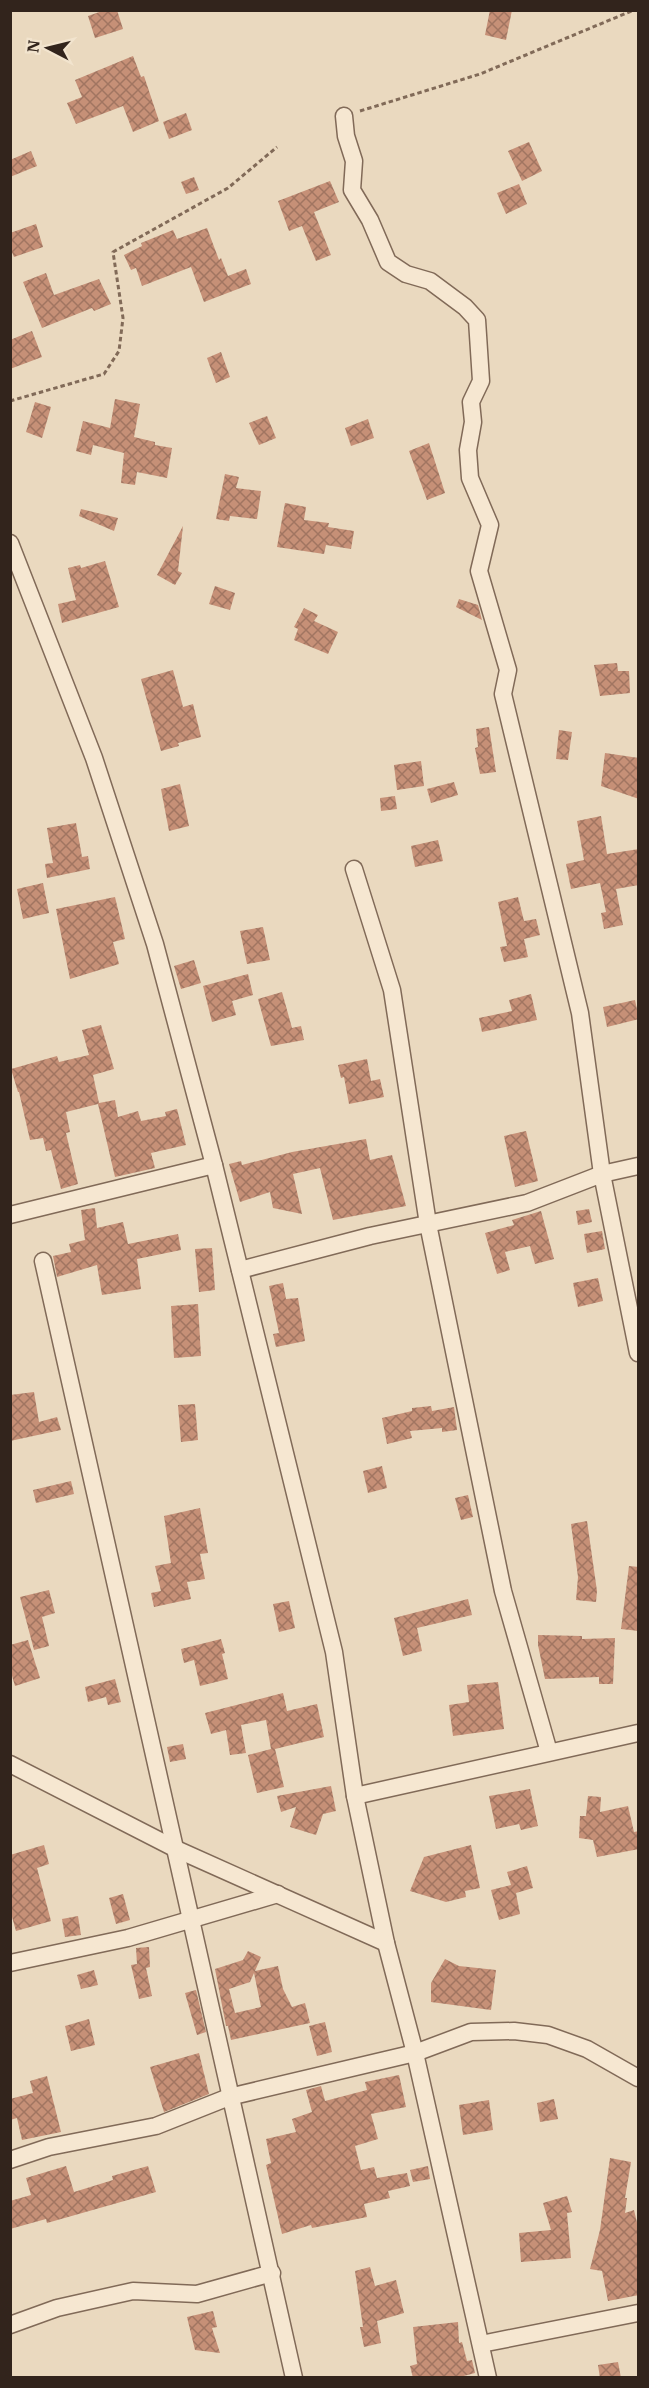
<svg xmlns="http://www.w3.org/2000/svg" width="649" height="2388" font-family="'IBM Plex Serif',serif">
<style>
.building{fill:url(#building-cross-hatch);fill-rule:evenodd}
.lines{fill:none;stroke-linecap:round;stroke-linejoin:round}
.minor-casing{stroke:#816a58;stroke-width:19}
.path{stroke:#816a58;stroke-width:3;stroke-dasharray:4.5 3;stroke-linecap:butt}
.minor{stroke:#f6e7d1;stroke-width:16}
</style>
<defs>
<pattern id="building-cross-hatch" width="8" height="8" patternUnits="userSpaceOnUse" patternTransform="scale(1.5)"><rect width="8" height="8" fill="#c69077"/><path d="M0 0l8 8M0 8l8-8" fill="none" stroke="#a17561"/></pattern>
</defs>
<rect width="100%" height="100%" fill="#ead9bf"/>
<!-- building -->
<g class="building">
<polygon points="105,10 117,10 123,29 95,38 88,16"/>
<polygon points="490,10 512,10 506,40 485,35"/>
<polygon points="133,56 141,77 144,76 159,121 133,132 123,106 76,124 67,103 82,97 75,80"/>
<polygon points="186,113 192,130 169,139 163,122"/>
<polygon points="529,142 542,171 522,181 508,151"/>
<polygon points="31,151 37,166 10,177 10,160"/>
<polygon points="194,177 199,190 186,194 181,182"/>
<polygon points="330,181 339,202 314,212 331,255 316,261 302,226 289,231 278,201"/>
<polygon points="519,184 527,204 506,214 497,193"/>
<polygon points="36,224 43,247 14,257 10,248 10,233"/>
<polygon points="207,228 219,260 221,258 228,276 246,269 251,284 204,302 191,267 142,286 136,268 131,270 124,255 142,246 141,243 173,230 177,239"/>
<polygon points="46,273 54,295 99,279 111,304 94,311 92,308 42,328 23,282"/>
<polygon points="32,331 42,357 10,369 10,340"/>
<polygon points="221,352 230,377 216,383 207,358"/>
<polygon points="115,399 140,404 134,437 155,442 155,445 172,448 167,478 137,472 135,485 121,483 124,453 93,445 91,455 76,451 83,421 110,428"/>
<polygon points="35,402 51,407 42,438 26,432"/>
<polygon points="267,416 276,438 259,445 249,423"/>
<polygon points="368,419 374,438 351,446 345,428"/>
<polygon points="429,443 445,493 427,500 409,451"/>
<polygon points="225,474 239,477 236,488 261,491 257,519 230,516 229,521 216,519"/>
<polygon points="285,503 306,507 304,520 329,523 328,527 354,531 351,549 326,545 324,554 277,547"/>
<polygon points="81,509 118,518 114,531 79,516"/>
<polygon points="183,526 178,571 182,573 175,585 157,575"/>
<polygon points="105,561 119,607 62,623 58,604 76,600 68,568 80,565 81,568"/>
<polygon points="215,586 235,593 230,610 209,604"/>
<polygon points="459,599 478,605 482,620 456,607"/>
<polygon points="304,608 318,615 314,621 338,632 328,654 294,640 298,629 294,627"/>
<polygon points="617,663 618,671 629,671 630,693 600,696 594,665"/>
<polygon points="173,670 183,707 193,704 201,737 178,743 179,746 161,751 141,679"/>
<polygon points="489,727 496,772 480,774 475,748 478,747 476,729"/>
<polygon points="559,730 572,732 568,760 556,759"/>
<polygon points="605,753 639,758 639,799 601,786"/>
<polygon points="421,761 424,786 397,790 394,765"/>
<polygon points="454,782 458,795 431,803 427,789"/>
<polygon points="180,784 189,826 169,831 161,789"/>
<polygon points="395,796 397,809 381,811 380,798"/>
<polygon points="601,816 607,854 639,849 639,885 616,889 623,925 604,929 601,913 606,912 600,883 571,889 566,864 584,860 577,821"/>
<polygon points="76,823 82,857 88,856 90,869 47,878 45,864 53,863 47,828"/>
<polygon points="438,840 443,861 415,867 411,846"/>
<polygon points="43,883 49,913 23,919 17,889"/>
<polygon points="115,897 125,939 113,942 119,964 70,979 56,909"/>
<polygon points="518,897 524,921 536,919 540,935 524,939 528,957 504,962 500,947 507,946 498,902"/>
<polygon points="263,927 270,960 247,964 240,931"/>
<polygon points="194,960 201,983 181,989 174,966"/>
<polygon points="248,974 253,995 232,1001 236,1015 212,1022 203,986"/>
<polygon points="282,992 292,1028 301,1026 304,1040 271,1046 258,999"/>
<polygon points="531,994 537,1020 482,1032 479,1018 512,1011 509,1000"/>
<polygon points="635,1000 639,1019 607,1027 603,1007"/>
<polygon points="101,1025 114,1069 93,1075 99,1103 115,1100 118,1117 138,1111 141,1121 166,1116 165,1112 177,1109 186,1145 151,1153 155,1168 115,1177 98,1104 66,1112 70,1132 66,1133 78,1184 61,1189 51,1150 46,1151 43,1138 30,1140 19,1092 18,1092 11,1069 57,1056 59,1062 89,1055 82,1030"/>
<polygon points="367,1059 371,1081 380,1079 384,1097 349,1104 344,1077 341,1078 338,1065"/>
<polygon points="526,1131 538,1181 515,1187 504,1136"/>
<polygon points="366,1139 370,1160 392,1155 406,1206 333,1220 320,1168 293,1174 302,1214 273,1208 270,1192 240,1202 229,1164 241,1161 242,1165 292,1152"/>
<polygon points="95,1208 97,1228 123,1222 128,1244 178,1234 181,1250 137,1259 141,1289 102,1295 97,1265 57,1277 53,1256 71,1252 69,1244 85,1240 81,1210"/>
<polygon points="589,1209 592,1222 578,1225 576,1211"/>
<polygon points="541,1211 554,1259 535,1264 530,1246 505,1252 510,1270 497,1274 485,1233 514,1225 512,1220"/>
<polygon points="602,1231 605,1249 587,1253 584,1234"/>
<polygon points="212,1248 215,1290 199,1292 195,1249"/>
<polygon points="598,1278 603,1301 578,1307 573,1283"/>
<polygon points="283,1283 286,1299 298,1298 305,1341 276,1347 273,1334 279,1333 269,1286"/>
<polygon points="198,1304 201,1356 174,1358 171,1306"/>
<polygon points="34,1392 39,1422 57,1417 61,1430 10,1441 10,1395"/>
<polygon points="195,1404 198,1440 181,1442 178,1405"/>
<polygon points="431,1406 432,1411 454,1407 457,1430 442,1432 442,1428 410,1431 412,1438 387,1444 382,1418 412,1411 412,1408"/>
<polygon points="382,1466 387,1488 368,1493 363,1471"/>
<polygon points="71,1481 74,1494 36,1503 33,1490"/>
<polygon points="468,1495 473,1517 461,1520 455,1498"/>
<polygon points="200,1508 208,1553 200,1554 205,1579 187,1582 191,1599 154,1607 151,1593 161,1591 155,1566 171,1563 164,1516"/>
<polygon points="587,1521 597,1591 596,1602 576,1600 578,1577 571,1524"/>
<polygon points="629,1566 639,1567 639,1631 621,1629"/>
<polygon points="49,1590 55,1613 42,1617 49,1646 34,1650 20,1597"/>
<polygon points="468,1599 472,1615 417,1628 422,1651 403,1656 394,1618"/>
<polygon points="289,1601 295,1628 279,1632 273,1604"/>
<polygon points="538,1635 582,1636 582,1639 615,1638 613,1684 599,1684 599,1677 545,1679 538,1645"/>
<polygon points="221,1639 225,1653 222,1654 228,1679 200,1686 194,1660 184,1663 181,1649"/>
<polygon points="28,1640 40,1678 15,1686 10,1669 10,1645"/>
<polygon points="115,1679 121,1702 108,1705 106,1697 88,1702 85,1687"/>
<polygon points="498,1682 504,1729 453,1736 449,1705 469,1702 467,1685"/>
<polygon points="283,1693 287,1711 317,1704 324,1737 275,1749 284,1787 257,1793 248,1755 271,1749 266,1720 241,1725 246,1753 230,1755 226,1730 211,1734 205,1713"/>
<polygon points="183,1744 186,1759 170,1762 167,1747"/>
<polygon points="331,1786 336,1811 323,1814 316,1835 290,1827 296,1807 281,1812 277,1796"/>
<polygon points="530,1789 538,1826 521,1830 519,1824 496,1829 489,1796"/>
<polygon points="588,1796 601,1797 600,1812 628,1806 634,1832 639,1831 639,1849 597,1857 593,1840 579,1838 580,1816 586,1816"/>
<polygon points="44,1845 49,1864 37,1868 51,1921 16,1931 10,1910 10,1855"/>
<polygon points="471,1845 480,1888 465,1891 466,1897 446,1902 410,1891 424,1857"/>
<polygon points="527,1866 533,1888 516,1893 520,1914 499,1920 491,1890 511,1885 507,1872"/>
<polygon points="123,1894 130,1920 116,1924 109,1898"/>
<polygon points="78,1916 81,1935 65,1937 62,1919"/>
<polygon points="149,1947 150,1967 146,1968 152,1996 139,1999 131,1965 137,1964 136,1948"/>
<path d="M248,1951L261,1957L255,1971L278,1966L283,1989L292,2007L305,2003L310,2023L231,2040L228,2026H226L215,1969L243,1960ZM254,1973L261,2007L235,2013L229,1989L250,1982Z"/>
<polygon points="445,1959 459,1966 496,1970 491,2010 431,2002 431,1983"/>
<polygon points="94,1970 98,1985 81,1989 77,1975"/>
<polygon points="196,1990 206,2032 197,2035 185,1993"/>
<polygon points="89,2019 95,2045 71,2051 65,2026"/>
<polygon points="325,2022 332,2052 317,2056 309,2026"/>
<polygon points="199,2053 209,2094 164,2112 150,2067"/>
<polygon points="399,2075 406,2107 371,2114 378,2139 355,2146 361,2170 374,2167 377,2178 407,2173 410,2186 388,2191 390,2198 364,2204 367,2217 312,2228 311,2225 282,2234 266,2165 271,2163 266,2139 296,2132 292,2119 312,2112 306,2090 321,2086 325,2101 367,2090 365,2082"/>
<polygon points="47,2076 61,2132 22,2140 17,2118 10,2120 10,2099 33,2093 30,2081"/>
<polygon points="554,2099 558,2119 540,2122 537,2103"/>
<polygon points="489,2100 493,2130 463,2135 459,2105"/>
<polygon points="610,2158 631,2162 625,2198 627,2198 625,2213 634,2210 639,2231 639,2295 608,2301 602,2271 590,2269 600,2230"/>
<polygon points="66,2166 74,2192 113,2180 112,2176 148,2166 156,2192 47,2223 46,2219 10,2229 10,2201 31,2195 26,2178"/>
<polygon points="428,2166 430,2179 413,2182 410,2170"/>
<polygon points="567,2196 572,2212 567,2213 571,2258 521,2262 519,2233 551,2230 543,2203"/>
<polygon points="370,2267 375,2286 396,2280 404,2313 377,2321 381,2343 364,2347 360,2327 363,2327 355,2271"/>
<polygon points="213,2311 217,2327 212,2328 220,2353 195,2350 187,2317"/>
<polygon points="458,2322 459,2343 462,2342 467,2361 472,2360 475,2373 456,2378 413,2378 410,2366 417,2364 413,2327"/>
<polygon points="618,2362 621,2378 600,2378 598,2365"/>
</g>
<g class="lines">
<defs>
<g id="minor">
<polyline points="344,116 346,136 354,161 352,190 370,220 388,262 406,274 430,281 465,307 477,320 481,381 471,402 473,422 468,450 470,478 490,525 479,571 508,670 503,694 580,1013 602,1174 638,1353"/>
<polyline points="10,543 94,758 155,944 214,1165 334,1652 355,1796 386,1943 415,2053 488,2378"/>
<polyline points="354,869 392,990 428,1224 503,1591 549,1752"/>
<polyline points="10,1215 214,1165"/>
<polyline points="43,1261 294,2378"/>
<polyline points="240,1270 370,1236 527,1203 602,1174 638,1166"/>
<polyline points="10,1764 176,1849 386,1943"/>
<polyline points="355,1796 638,1733"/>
<polyline points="10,1963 128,1938 278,1894"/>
<polyline points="10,2160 49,2147 156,2126 229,2097 415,2053 471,2032 514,2031 548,2035 587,2049 638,2078"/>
<polyline points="10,2325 57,2308 133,2291 197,2294 272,2273"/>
<polyline points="481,2344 638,2313"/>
</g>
</defs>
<!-- minor casing -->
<use href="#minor" class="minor-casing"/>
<!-- path -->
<g class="path">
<polyline points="360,111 480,74 634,10"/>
<polyline points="10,401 104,374 119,351 123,318 113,252 228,188 277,147"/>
</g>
<!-- minor -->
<use href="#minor" class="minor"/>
</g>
<!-- border -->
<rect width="649" height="2388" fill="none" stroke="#32241c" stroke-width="24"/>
<!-- north arrow -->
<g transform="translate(48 48) rotate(277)" stroke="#f2e4ce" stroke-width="4.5" paint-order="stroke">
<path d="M0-4.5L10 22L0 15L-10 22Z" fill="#32241c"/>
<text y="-9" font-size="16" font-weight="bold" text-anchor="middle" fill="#32241c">N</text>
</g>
</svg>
